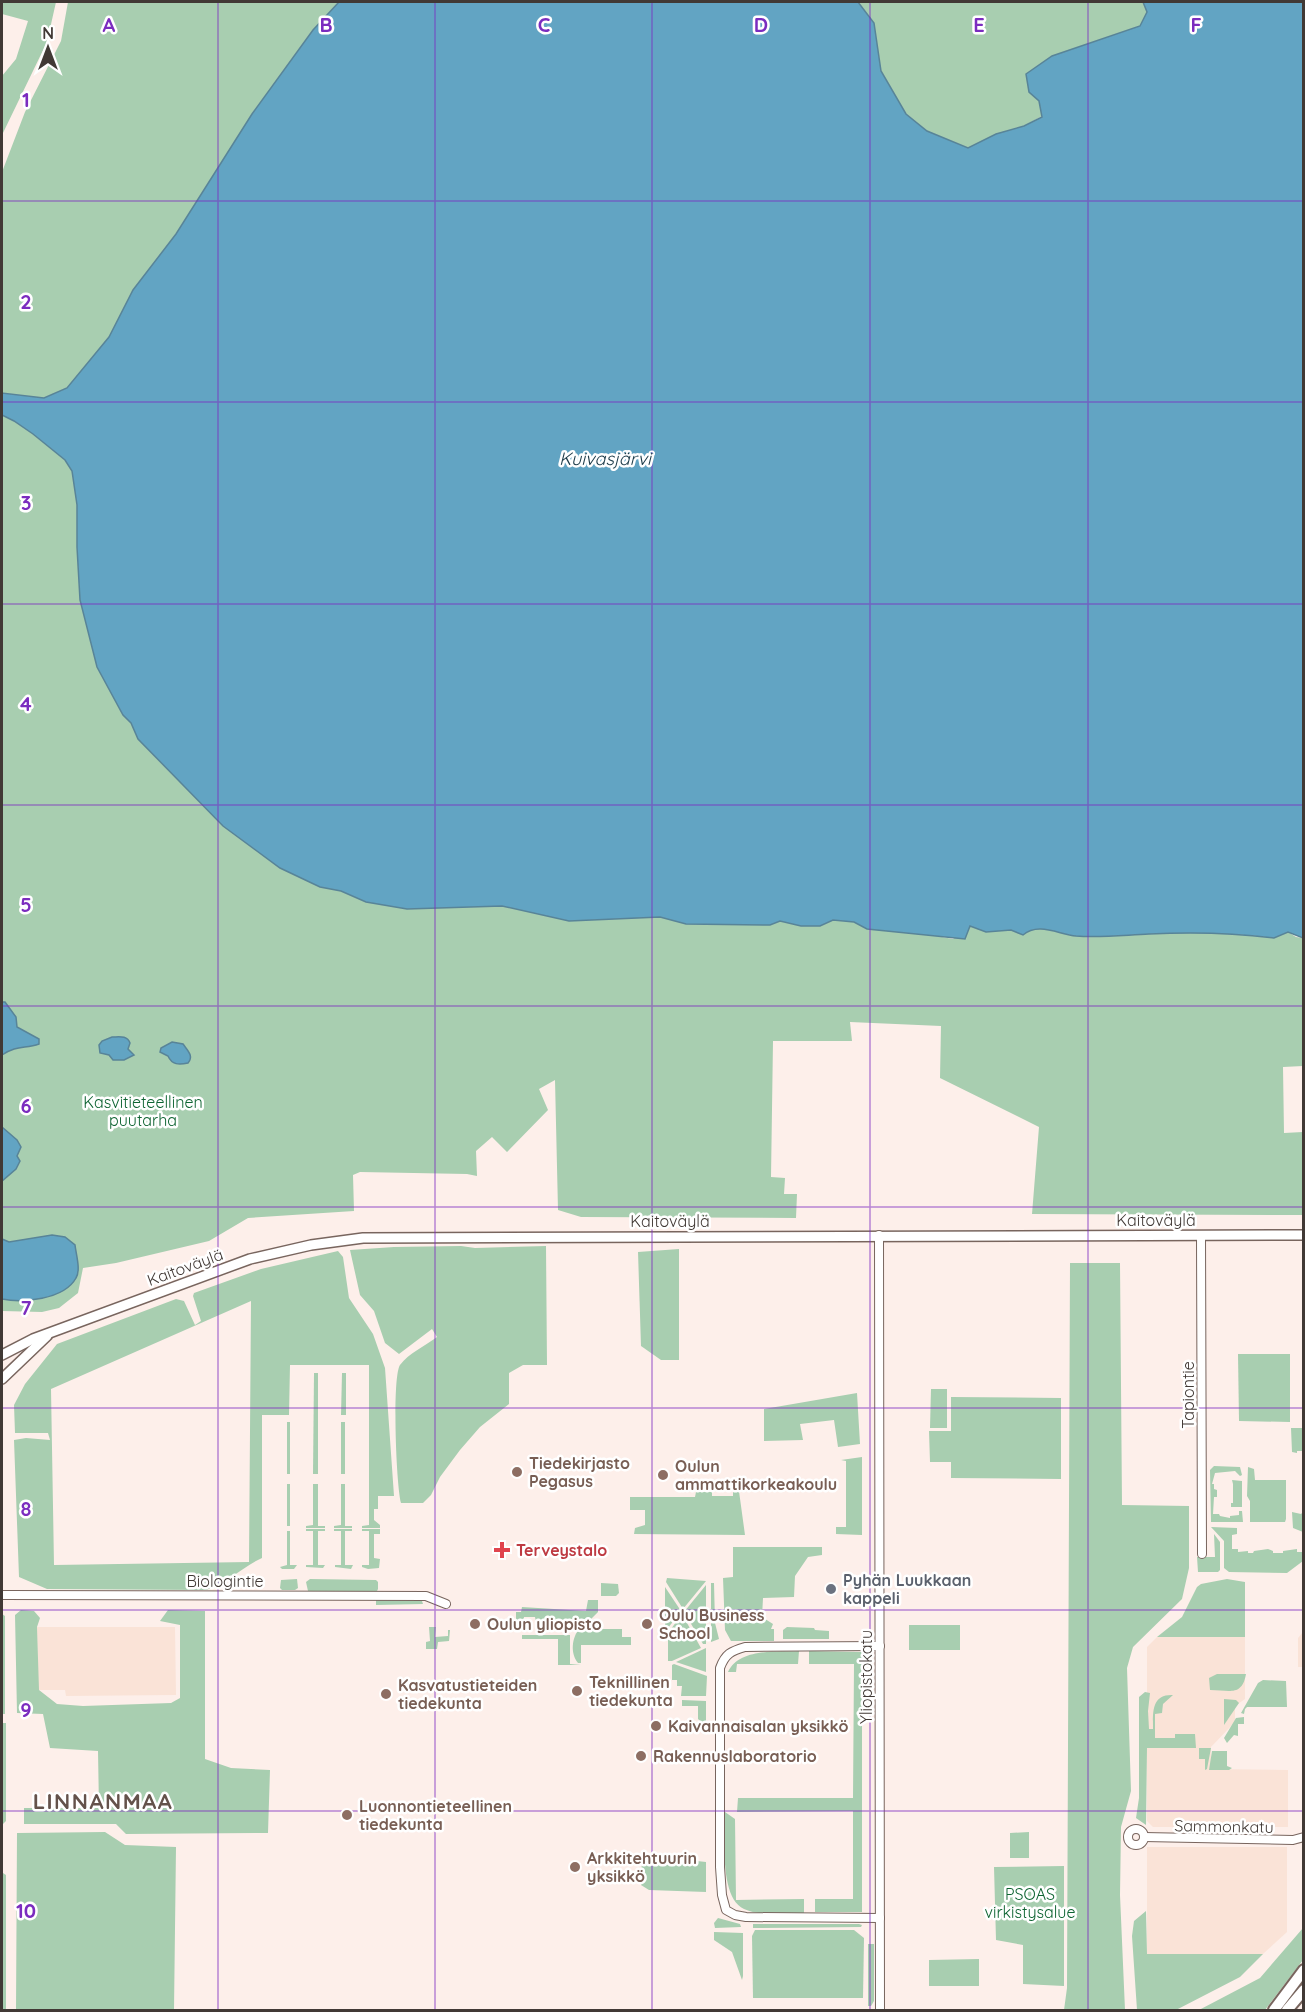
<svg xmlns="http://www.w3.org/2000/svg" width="1305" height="2012" font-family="Quicksand,sans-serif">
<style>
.commercial{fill:#fae3d7}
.green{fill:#a8ceb0;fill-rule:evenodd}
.water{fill:#62a4c3;stroke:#588498;stroke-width:1.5}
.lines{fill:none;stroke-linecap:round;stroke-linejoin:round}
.minor-casing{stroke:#78655e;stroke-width:10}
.tertiary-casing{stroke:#78655e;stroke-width:12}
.secondary-casing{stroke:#78655e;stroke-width:14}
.minor{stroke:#fff;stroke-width:8}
.tertiary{stroke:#fff;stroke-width:9}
.secondary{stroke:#fff;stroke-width:10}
.grid{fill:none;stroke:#7b2cbf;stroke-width:1.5;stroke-opacity:0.55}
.education-dot{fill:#8d6e63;stroke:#fff;stroke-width:2}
.health-dot{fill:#e0444e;stroke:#fff;stroke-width:2}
.worship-dot{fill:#6b7280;stroke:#fff;stroke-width:2}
.labels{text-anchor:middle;stroke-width:5;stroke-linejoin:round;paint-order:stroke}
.park-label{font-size:16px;fill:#0e6432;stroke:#fff}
.street-label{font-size:16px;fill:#413935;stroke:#fff}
.education-label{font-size:16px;font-weight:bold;fill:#785e54;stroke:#fff;text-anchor:start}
.health-label{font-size:16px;font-weight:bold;fill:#be3a42;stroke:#fff;text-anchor:start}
.worship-label{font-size:16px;font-weight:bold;fill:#5b616d;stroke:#fff;text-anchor:start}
.water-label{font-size:18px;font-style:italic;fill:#1a3947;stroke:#fff}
.district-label{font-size:22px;font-weight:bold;letter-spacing:1.5px;fill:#64524b;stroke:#fff}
.grid-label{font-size:20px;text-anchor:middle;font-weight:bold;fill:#7b2cbf;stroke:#fff;stroke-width:5;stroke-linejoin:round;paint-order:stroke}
</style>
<rect width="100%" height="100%" fill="#fdefea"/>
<!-- commercial -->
<g class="commercial">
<polygon points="37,1627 175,1627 176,1695 66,1696 65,1690 38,1690"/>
<polygon points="1303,1632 1303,1667 1298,1667 1298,1638"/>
<polygon points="1157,1637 1245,1637 1245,1699 1235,1706 1235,1722 1211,1747 1211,1769 1288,1770 1288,1827 1153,1827 1147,1821 1147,1647"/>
<polygon points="1147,1847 1287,1847 1287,1932 1263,1954 1147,1955"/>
</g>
<!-- green -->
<g class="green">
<polygon points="2,2 56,2 47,42 2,135 2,76 16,59 28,21 2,14"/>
<polygon points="68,2 339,2 313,30 252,114 176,234 133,290 109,337 67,388 44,398 2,393 2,172 25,112 61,41"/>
<polygon points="858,2 1143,2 1147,12 1140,26 1052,56 1039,101 1042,116 1024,126 996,134 968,148 927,131 906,114 881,71 874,23"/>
<path d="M2,415L14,421L33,434L65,460L73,471L77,505V547L80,600L97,667L123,715L131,723L138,739L223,826L320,887L341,891L366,902L407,909L502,906L569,921L660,917L686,924L770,925L780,921L801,926H820L833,920L854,922L867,929L920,933L953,939L970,926L986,932L1011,930L1023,935C1038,922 1058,934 1076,936C1100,938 1124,935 1149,934C1188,932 1235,933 1274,938L1288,932L1296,937L1303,938V1066L1283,1067L1284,1133L1303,1132V1215L1032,1214L1039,1127L940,1078L941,1026L850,1022L852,1041H773L771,1177L785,1178L784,1194H797L796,1218L581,1217L558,1210L555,1080L539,1089L548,1110L507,1152L492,1137L476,1151L477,1176L467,1174L360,1172L353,1175L354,1211L248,1218L209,1241L116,1263L83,1268L78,1293L59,1308L42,1312L2,1311Z"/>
<path d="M461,1246L475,1248L546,1246L547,1365H523L509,1373V1404L480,1427L460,1450L440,1477L431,1495L423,1503H401C396,1484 392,1377 400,1365C409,1353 425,1346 437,1337L432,1329L399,1354L385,1343L374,1311L360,1295L350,1250L394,1247Z"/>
<polygon points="679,1249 679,1360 661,1360 641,1346 638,1252"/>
<path d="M338,1251L343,1257L349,1298L373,1334L385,1368L394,1496H378V1509H374V1520L380,1525V1528H362V1526L369,1525V1365H290L289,1415H262V1558C242,1567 227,1584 206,1590L47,1589L19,1577L14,1440L26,1438L50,1440L48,1433H15L14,1405L25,1384L57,1344L176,1299L184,1301L195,1325L201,1321L193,1296L194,1293L261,1269ZM251,1301L249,1562L54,1565L51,1389Z"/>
<polygon points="1070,1263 1120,1263 1122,1505 1189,1506 1189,1568 1182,1599 1133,1647 1127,1668 1131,1791 1121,1827 1120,1895 1125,2010 1064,2010 1067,1988"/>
<polygon points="1238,1354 1290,1354 1290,1422 1239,1421"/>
<polygon points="314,1373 318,1373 318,1474 313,1474"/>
<polygon points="342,1373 346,1373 346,1415 341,1415"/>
<polygon points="931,1389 947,1389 947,1428 930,1428"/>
<polygon points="857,1393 860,1444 838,1447 834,1420 800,1424 803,1440 764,1441 764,1409"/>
<polygon points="951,1397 1061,1398 1061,1479 951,1478 951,1462 930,1462 929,1431 951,1431"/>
<rect x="287" y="1422" width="3" height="52"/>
<rect x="341" y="1422" width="4" height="52"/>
<polygon points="1291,1428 1303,1428 1303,1453 1302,1451 1297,1451 1297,1453 1292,1452"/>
<polygon points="862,1457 862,1535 836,1534 836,1527 846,1527 846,1461 841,1460"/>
<polygon points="1214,1466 1240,1467 1242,1475 1240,1476 1235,1471 1215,1473 1212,1484 1214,1484 1214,1489 1217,1490 1217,1497 1214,1497 1213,1514 1219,1514 1220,1516 1230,1518 1230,1516 1239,1515 1239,1511 1242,1511 1243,1522 1211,1522 1210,1470"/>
<polygon points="1248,1467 1254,1469 1255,1480 1286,1480 1286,1519 1285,1522 1250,1522 1250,1501 1247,1496"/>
<polygon points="1232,1480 1242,1481 1242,1507 1231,1507 1231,1503 1233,1503 1233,1484"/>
<rect x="287" y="1484" width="3" height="42"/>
<polygon points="313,1484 318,1484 318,1526 325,1526 325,1528 306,1528 306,1526 313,1525"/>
<polygon points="341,1484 345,1484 345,1526 352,1526 352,1528 334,1528 334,1526 341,1525"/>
<polygon points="733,1484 738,1484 745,1535 634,1534 635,1528 645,1525 645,1510 630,1510 630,1497 695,1497 696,1492 712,1492 712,1496 733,1496"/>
<polygon points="1292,1512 1301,1514 1303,1512 1303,1532 1293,1528"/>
<polygon points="1211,1527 1237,1528 1237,1534 1232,1535 1232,1549 1238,1549 1238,1552 1248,1551 1248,1553 1253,1553 1254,1551 1268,1549 1273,1551 1273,1553 1283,1553 1283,1551 1297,1549 1297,1552 1303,1552 1303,1561 1287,1573 1229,1572 1224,1568 1224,1541"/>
<polygon points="306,1529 325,1529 325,1531 318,1531 318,1565 325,1565 323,1568 306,1567 306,1565 313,1565 313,1531 306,1531"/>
<polygon points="334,1529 352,1529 352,1531 345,1531 345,1565 353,1565 351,1569 335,1567 335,1565 341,1565 341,1531 334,1531"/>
<polygon points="362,1529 380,1529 380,1534 374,1534 374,1558 380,1559 379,1568 368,1569 362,1567 362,1565 369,1565 369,1531 362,1531"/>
<polygon points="287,1531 290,1531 290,1565 297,1565 294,1569 282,1569 280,1567 287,1565"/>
<polygon points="1214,1534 1220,1542 1220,1570 1218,1572 1198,1572 1197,1557 1215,1557"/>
<polygon points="733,1547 822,1547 822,1555 808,1557 795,1576 794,1597 763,1598 762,1617 773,1624 771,1629 774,1629 774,1641 731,1641 725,1630 723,1578 733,1577"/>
<polygon points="667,1578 706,1581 683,1609 666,1582"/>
<polygon points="297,1579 298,1588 295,1590 282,1590 280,1588 281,1580"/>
<polygon points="310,1579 376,1580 378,1582 378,1589 377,1591 308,1591 306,1582"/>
<polygon points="1227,1579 1245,1582 1245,1637 1157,1637 1182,1617 1197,1587 1201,1584"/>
<polygon points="601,1583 618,1584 619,1593 616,1596 601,1596"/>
<polygon points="711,1583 714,1583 715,1623 719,1639 711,1642"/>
<polygon points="706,1585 706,1644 703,1644 684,1612"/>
<polygon points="665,1587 681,1611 665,1632"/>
<polygon points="376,1600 422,1601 423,1604 376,1605"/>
<polygon points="588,1600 598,1600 598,1612 589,1621 536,1622 535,1617 524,1617 523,1626 516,1626 516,1612 521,1612 522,1607 586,1611"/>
<polygon points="21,1610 34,1611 40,1618 37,1627 39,1690 57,1704 83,1706 171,1703 180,1698 180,1625 160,1621 168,1610 205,1611 205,1759 231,1768 270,1770 268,1833 126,1834 116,1824 24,1824 24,1808 99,1808 98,1751 50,1748 43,1714 17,1713 15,1615"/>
<polygon points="2,1614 5,1616 5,1714 2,1714"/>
<polygon points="682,1614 701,1648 672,1661 668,1661 668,1633"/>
<rect x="909" y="1625" width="51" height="25"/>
<polygon points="429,1627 436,1627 435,1637 448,1636 448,1630 450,1630 449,1641 438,1642 437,1649 426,1649 426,1642 430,1641"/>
<polygon points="787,1627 814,1628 815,1630 829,1631 829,1639 783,1639 783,1630"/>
<path d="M579,1629H622V1637H631V1645H581V1663H578C570,1653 572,1638 579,1629Z"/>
<polygon points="522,1635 570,1635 570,1664 581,1665 558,1665 558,1639 522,1639"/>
<polygon points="706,1648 706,1672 676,1662"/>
<path d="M799,1651L798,1664H737L736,1672H728C739,1648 776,1652 799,1651Z"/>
<polygon points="809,1651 862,1652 862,1912 815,1912 815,1899 853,1899 853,1811 737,1812 738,1798 853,1798 854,1664 809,1664"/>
<polygon points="674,1664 707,1676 706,1696 681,1696 682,1686 677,1686 677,1680 672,1680 672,1665"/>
<path d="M1217,1674H1246C1242,1697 1229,1690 1210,1690L1209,1678Z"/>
<polygon points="1263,1680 1286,1681 1287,1707 1247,1707 1245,1709 1244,1714 1241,1713 1258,1683"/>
<path d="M1145,1692L1150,1693L1148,1711L1149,1729H1153C1153,1713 1151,1694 1173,1695L1163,1704L1162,1713L1155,1714V1738H1175V1734H1195L1196,1748H1211L1207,1769L1205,1770V1759H1199V1748H1147L1146,1825L1136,1818L1139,1798V1697Z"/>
<polygon points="1224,1699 1236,1700 1239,1703 1224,1725"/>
<polygon points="682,1700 706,1701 706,1726 698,1719 698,1706 682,1706"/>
<polygon points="1244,1717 1244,1724 1238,1724 1238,1736 1234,1735 1227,1743 1224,1738 1236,1718"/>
<polygon points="2,1723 6,1723 6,1821 2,1825"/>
<polygon points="1212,1751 1227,1751 1227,1766 1232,1768 1229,1770 1209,1770"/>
<path d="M725,1812L735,1819L736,1900L804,1899V1913C786,1913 761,1917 744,1909C719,1898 725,1836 725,1812Z"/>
<polygon points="105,1832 125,1845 176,1847 174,2010 16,2010 17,1833"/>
<polygon points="1029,1832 1029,1858 1010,1858 1010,1833"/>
<polygon points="642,1855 706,1862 706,1892 649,1890 641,1885"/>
<polygon points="1064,1866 1064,1986 1023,1984 1023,1945 996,1940 994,1867"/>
<polygon points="3,1873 6,1875 6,2010 2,2010 2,1882"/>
<polygon points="1146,1911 1147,1954 1263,1954 1240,1977 1176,2010 1137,2010 1132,1936 1134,1921"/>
<polygon points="718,1918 740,1924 741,1927 715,1928 714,1923"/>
<polygon points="753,1924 859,1924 862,1925 861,1927 753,1928"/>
<polygon points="1303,1928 1303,1960 1265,2010 1199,2010 1260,1978"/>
<polygon points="755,1930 854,1930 864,1938 863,1998 753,1998 752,1936"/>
<polygon points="714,1932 743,1933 743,1976 742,1980 732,1952 714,1940"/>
<polygon points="868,1944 874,1944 874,2001 871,2006 868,2006"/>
<polygon points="979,1959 979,1986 929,1986 929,1960"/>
</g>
<!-- water -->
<g class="water">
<path d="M339,2H858L874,23L881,71L906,114L927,131L968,148L996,134L1024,126L1042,117L1039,101L1029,92L1026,74L1052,56L1140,26L1147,12L1143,2H1303V938L1288,932L1274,938C1235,933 1188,932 1149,934C1125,935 1100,938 1076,936C1058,934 1038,922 1023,935L1011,930L986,932L970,926L965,939L867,929L854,922L833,920L820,926H801L780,921L770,925L686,924L660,917L569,921L502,906L407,909L366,902L341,891L320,887L280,868L223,826L138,739L131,723L123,715L97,667L80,600L77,547V505L72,471L65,460L33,434L14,421L2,415V393L44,398L67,388L109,337L133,290L176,234L252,114L313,30Z"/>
<path d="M2,1002H5L16,1017L17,1027L39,1039V1044C25,1049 17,1045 2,1055Z"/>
<path d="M112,1037C119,1037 127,1035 130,1043L128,1049L134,1055L124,1060H113L109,1055L100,1053L99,1045L102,1041Z"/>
<path d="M172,1042L183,1044C188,1051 194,1056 188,1063C179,1065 172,1065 168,1056L160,1052L161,1048Z"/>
<polygon points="2,1127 17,1140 21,1147 17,1156 20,1161 16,1169 2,1181"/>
<path d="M52,1235L65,1237L75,1245C76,1254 81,1270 76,1278C64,1300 22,1303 2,1299V1239L9,1242Z"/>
</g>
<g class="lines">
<defs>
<g id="minor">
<polyline points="879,1235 880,2010"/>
<polyline points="1201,1235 1202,1554"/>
<polyline points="2,1595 426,1596 446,1604"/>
<circle cx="1136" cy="1837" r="8"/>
<polyline points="1144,1837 1293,1840 1304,1837"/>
<path d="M880,1918L746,1917L735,1915L726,1910L722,1895L720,1867V1668C725,1654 731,1651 745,1647L880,1646"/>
</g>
<g id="tertiary">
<polyline points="2,1355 33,1339 250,1259 311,1245 363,1238 1304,1235"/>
<polyline points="2,1379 47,1336"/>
</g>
<g id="secondary">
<polyline points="1274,2010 1304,1970"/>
<polyline points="1287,2010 1304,1990"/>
</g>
</defs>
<!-- minor casing -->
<use href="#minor" class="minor-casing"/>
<!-- tertiary casing -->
<use href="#tertiary" class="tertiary-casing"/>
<!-- secondary casing -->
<use href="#secondary" class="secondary-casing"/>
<!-- minor -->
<use href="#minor" class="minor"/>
<!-- tertiary -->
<use href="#tertiary" class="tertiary"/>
<!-- secondary -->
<use href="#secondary" class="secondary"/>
</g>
<!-- grid -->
<path class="grid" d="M218,2V2010M435,2V2010M652,2V2010M870,2V2010M1088,2V2010M2,201H1304M2,402H1304M2,604H1304M2,805H1304M2,1006H1304M2,1207H1304M2,1408H1304M2,1610H1304M2,1811H1304"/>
<!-- markers -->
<g class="education-dot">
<circle cx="517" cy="1472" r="6"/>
<circle cx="663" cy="1475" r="6"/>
<circle cx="475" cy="1624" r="6"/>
<circle cx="647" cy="1624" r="6"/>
<circle cx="577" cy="1691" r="6"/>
<circle cx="386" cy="1694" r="6"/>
<circle cx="656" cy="1726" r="6"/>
<circle cx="641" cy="1756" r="6"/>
<circle cx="347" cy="1815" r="6"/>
<circle cx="575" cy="1867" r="6"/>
</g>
<path class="health-dot" d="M499 1541h6v6h6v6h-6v6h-6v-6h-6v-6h6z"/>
<circle class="worship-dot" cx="831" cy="1589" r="6"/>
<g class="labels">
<!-- park labels -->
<g class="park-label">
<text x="143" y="1108">Kasvitieteellinen<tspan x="143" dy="18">puutarha</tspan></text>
<text x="1030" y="1900">PSOAS<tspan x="1030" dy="18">virkistysalue</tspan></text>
</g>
<!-- street labels -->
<g class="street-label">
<text x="1156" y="1226">Kaitoväylä</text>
<text x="670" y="1227">Kaitoväylä</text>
<text transform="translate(185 1267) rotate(-20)" y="6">Kaitoväylä</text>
<text transform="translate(1188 1395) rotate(-90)" y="6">Tapiontie</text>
<text x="225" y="1587">Biologintie</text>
<text transform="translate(866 1677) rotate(-90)" y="6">Yliopistokatu</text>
<text transform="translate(1224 1826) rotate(1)" y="6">Sammonkatu</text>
</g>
<!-- education labels -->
<g class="education-label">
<text x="529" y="1469">Tiedekirjasto<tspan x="529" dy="18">Pegasus</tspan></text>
<text x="675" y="1472">Oulun<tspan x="675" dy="18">ammattikorkeakoulu</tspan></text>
<text x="659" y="1621">Oulu Business<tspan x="659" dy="18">School</tspan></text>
<text x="487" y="1630">Oulun yliopisto</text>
<text x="589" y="1688">Teknillinen<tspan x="589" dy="18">tiedekunta</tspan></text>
<text x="398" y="1691">Kasvatustieteiden<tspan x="398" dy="18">tiedekunta</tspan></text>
<text x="668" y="1732">Kaivannaisalan yksikkö</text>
<text x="653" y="1762">Rakennuslaboratorio</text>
<text x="359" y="1812">Luonnontieteellinen<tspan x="359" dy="18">tiedekunta</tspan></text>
<text x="587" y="1864">Arkkitehtuurin<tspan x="587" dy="18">yksikkö</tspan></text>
</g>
<!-- health labels -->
<g class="health-label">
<text x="516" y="1556">Terveystalo</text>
</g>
<!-- worship labels -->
<g class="worship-label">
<text x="843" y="1586">Pyhän Luukkaan<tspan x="843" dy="18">kappeli</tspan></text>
</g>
<!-- water labels -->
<g class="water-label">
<text x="605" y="465">Kuivasjärvi</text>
</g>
<!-- district labels -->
<g class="district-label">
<text x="103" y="1809">LINNANMAA</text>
</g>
</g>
<g class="grid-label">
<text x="109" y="32">A</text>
<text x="326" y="32">B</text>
<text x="544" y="32">C</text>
<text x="761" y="32">D</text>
<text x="979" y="32">E</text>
<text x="1196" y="32">F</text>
<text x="26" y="107">1</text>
<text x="26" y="309">2</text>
<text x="26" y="510">3</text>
<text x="26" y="711">4</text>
<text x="26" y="912">5</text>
<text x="26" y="1113">6</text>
<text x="26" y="1315">7</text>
<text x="26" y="1516">8</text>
<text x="26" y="1717">9</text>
<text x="26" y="1918">10</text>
</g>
<!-- border -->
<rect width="1305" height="2012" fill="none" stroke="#413935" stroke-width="6"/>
<!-- north arrow -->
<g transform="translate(48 48)" stroke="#ffffff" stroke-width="4.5" paint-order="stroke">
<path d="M0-4.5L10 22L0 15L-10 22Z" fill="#413935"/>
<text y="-9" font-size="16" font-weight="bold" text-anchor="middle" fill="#413935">N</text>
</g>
</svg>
